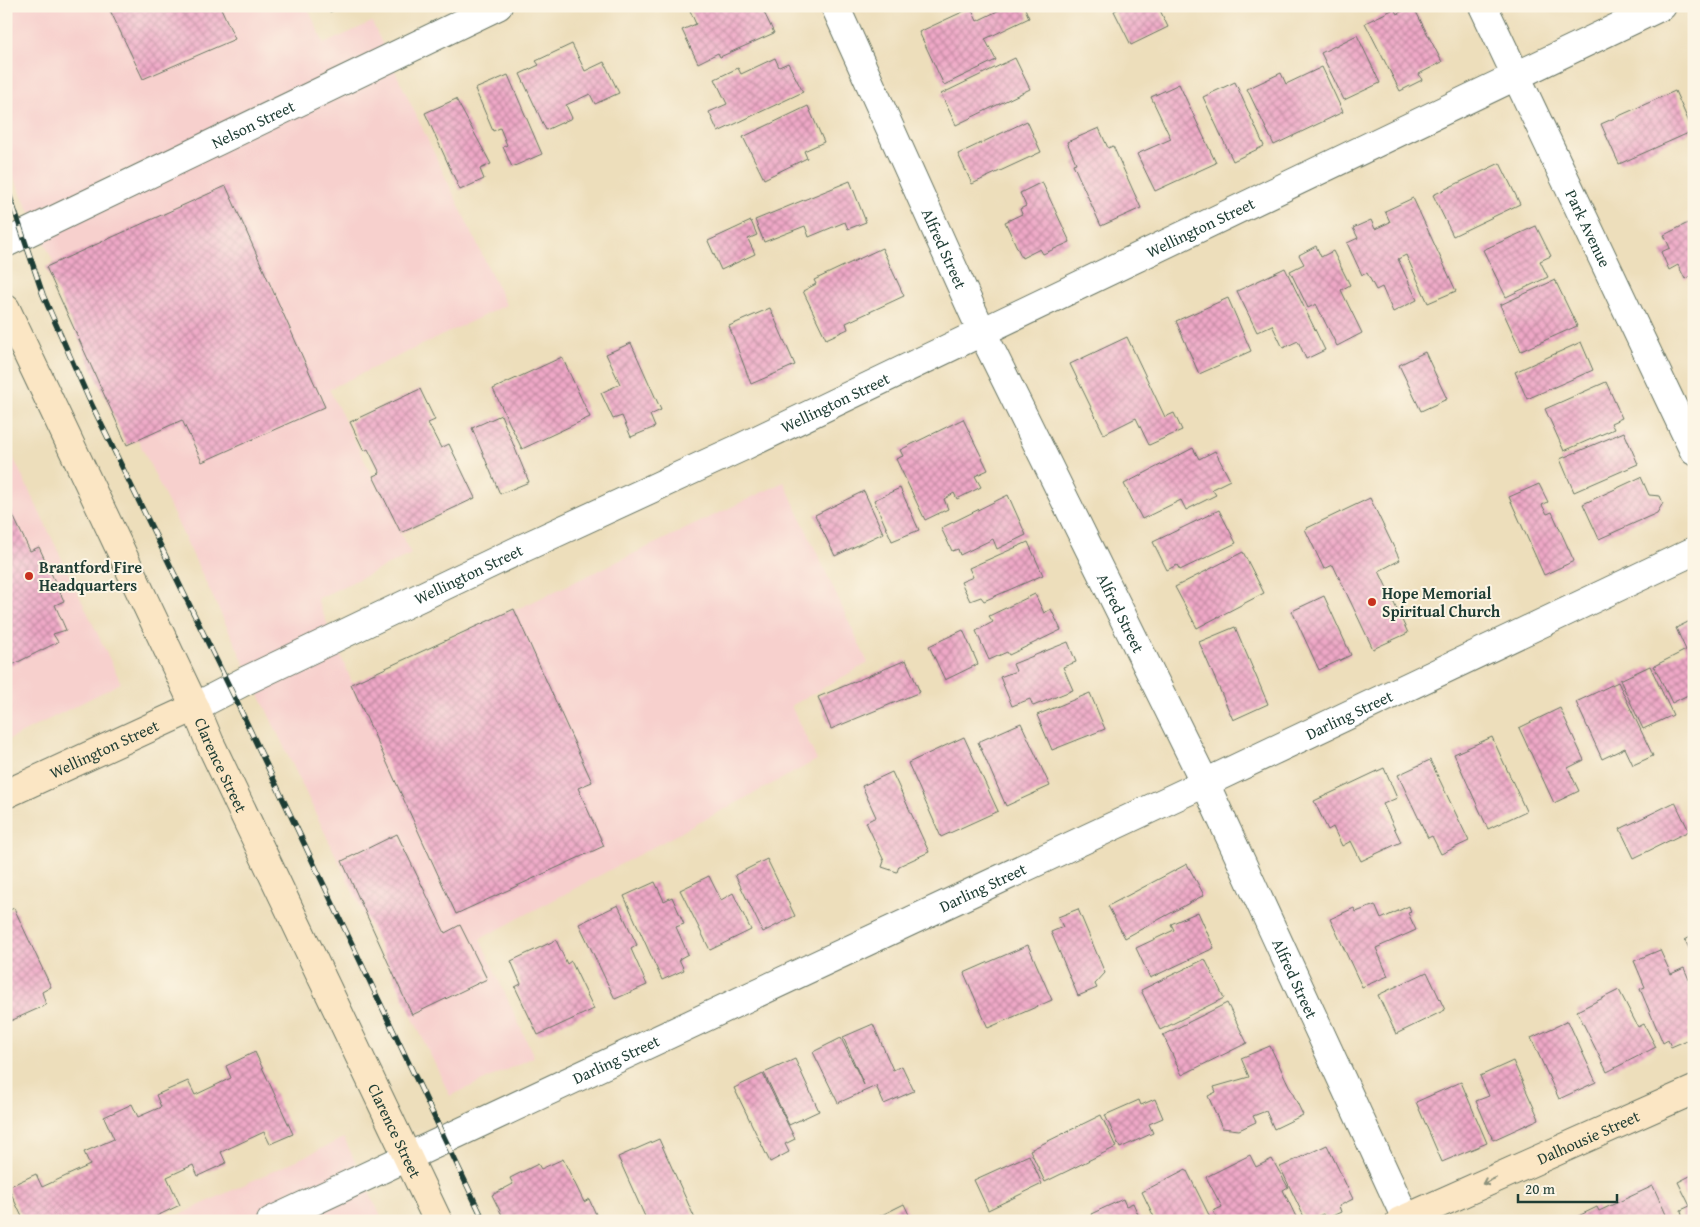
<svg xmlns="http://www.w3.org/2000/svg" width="1700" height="1227" font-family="'Gentium Book Plus',serif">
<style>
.built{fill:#f7d0cd}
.building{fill:url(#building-cross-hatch)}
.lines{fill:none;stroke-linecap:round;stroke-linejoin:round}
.street-casing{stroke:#677563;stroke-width:30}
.secondary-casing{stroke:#677563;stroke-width:30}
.street{stroke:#fff;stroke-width:28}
.secondary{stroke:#fbe6c4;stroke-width:28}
.rail-casing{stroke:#1f3d34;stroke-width:5.5}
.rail{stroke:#fcf5e5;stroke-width:4;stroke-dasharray:11;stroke-linecap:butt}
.oneway{stroke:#8d927c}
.poi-dot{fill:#c8321e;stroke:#fcf5e5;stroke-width:2}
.labels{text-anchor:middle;stroke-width:4;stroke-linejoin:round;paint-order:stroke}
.street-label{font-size:16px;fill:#1f3d34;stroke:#fcf5e5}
.poi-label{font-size:16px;font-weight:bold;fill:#1f3d34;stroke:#fcf5e5;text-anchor:start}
</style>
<defs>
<pattern id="building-cross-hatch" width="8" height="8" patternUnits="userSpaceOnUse" patternTransform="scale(1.25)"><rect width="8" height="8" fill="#efa8c7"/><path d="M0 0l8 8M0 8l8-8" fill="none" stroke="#c18aa2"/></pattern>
</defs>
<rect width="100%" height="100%" fill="#fcf5e5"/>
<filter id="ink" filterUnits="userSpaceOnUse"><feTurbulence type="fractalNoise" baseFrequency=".02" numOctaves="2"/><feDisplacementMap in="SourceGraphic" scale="10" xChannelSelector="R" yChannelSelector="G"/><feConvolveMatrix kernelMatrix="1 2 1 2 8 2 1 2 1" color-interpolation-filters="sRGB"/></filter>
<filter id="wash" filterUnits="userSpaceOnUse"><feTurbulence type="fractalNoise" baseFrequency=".0096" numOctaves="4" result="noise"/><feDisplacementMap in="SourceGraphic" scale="20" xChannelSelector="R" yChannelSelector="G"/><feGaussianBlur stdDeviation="1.12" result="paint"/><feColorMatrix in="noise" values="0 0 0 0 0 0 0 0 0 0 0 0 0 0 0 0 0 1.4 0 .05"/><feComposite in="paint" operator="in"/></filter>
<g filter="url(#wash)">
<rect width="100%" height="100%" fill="#eddebb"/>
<!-- built -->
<g class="built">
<polygon points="6,6 307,6 324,44 372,22 506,305 329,389 411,554 317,599 354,687 784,482 868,663 791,706 817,760 480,939 534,1057 450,1096 8,166 6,157"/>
<polygon points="6,442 121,683 6,741"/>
<polygon points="344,1138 383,1221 166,1221"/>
</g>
<g id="blocks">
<!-- building -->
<g class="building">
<polygon points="108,6 220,6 235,39 143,79"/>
<polygon points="327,6 343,6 330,12"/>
<polygon points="688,6 761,6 774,33 720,57 718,53 698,63 682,30 696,24"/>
<polygon points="1008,6 1024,6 1029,18 985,39 996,60 944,85 919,32 971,8 977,21"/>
<polygon points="1124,6 1158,6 1168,27 1131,45 1114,11"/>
<polygon points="1412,6 1413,6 1442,62 1419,74 1422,80 1400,91 1365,23 1394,9 1397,14"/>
<polygon points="1357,35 1380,83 1344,100 1321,53"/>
<polygon points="572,44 585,71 604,62 619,93 595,104 590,94 566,105 572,118 546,130 520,74 539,65 536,61"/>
<polygon points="775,58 779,67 788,63 803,92 718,132 709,112 727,104 715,79 738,68 741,74"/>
<polygon points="1015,58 1030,89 956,125 941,94"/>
<polygon points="1322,67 1343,112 1274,145 1247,89 1281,73 1286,84"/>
<polygon points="508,75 542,154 512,167 503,147 507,145 500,128 493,131 475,89"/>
<polygon points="1235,82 1264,146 1233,161 1203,97"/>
<polygon points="1179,84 1216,163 1155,191 1137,154 1171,139 1151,97"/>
<polygon points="1675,91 1693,131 1619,164 1601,124"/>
<polygon points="456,99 491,164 480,169 484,179 460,190 425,113"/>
<polygon points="808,106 824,142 804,151 807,158 764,179 743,137"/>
<polygon points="1027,121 1041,152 972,184 958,154"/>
<polygon points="1099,128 1108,148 1113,146 1141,208 1101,226 1073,164 1076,163 1067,142"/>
<polygon points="1500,163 1520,204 1453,236 1433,195"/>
<polygon points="850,181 866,222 848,229 845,222 809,237 805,226 764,242 755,220"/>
<polygon points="1042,182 1070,242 1043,254 1040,249 1022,258 1005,222 1022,214 1020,209 1026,206 1020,193"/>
<polygon points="226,186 325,407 202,462 182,420 127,445 46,267"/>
<polygon points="1413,198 1456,291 1428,303 1406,255 1398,259 1417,300 1393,312 1382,287 1376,290 1367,273 1362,275 1347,243 1358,238 1353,228 1371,220 1375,229 1390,222 1385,211"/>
<polygon points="1694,220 1694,274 1685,279 1678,265 1669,270 1661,252 1670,248 1664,235"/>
<polygon points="751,221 757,235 748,239 755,254 721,270 708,241"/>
<polygon points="1536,226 1551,256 1540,261 1548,277 1506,297 1483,250"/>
<polygon points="1316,246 1321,257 1333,251 1350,285 1341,290 1362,333 1337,346 1316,304 1308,308 1290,271 1304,264 1299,255"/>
<polygon points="882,248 904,296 846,323 848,329 826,339 803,291 816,284 814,280"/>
<polygon points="1285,268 1325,350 1306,359 1298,341 1283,348 1272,325 1257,332 1237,291"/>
<polygon points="1555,280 1577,326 1521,351 1500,305"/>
<polygon points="1228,298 1251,351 1199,374 1176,321"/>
<polygon points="770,308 795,365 751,384 729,326"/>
<polygon points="1127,337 1165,417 1174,413 1182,430 1149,445 1136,418 1104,434 1070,364"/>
<polygon points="1581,342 1593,370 1527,399 1515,372"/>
<polygon points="631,343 661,410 650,415 655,427 631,437 622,416 613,419 601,393 620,384 606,354"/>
<polygon points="1425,352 1447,399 1421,411 1399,365"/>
<polygon points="562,357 590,417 522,449 493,389"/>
<polygon points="1606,382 1622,418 1611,423 1614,429 1564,451 1545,409"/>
<polygon points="420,389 435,420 428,423 441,448 449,444 475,498 401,533 373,476 380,473 368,449 364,451 350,422"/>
<polygon points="501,415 529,482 500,494 472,428"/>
<polygon points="963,419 988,470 975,476 981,487 957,499 954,493 944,499 948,509 925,520 896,459 903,456 900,450"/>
<polygon points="1624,432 1638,464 1574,492 1560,459"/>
<polygon points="1193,448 1199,459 1215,451 1230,480 1212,489 1216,495 1186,510 1181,500 1142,519 1124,484"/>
<polygon points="1641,477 1649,495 1660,496 1663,503 1657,513 1599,539 1583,504"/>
<polygon points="1539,484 1548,502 1542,505 1547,514 1552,512 1574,561 1544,575 1509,497"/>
<polygon points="900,488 919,530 892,541 874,500"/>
<polygon points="864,491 883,533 835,556 815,515"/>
<polygon points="1008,495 1026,535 997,549 993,539 960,555 958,549 952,551 941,528"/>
<polygon points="1370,498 1400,560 1379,571 1408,633 1373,649 1333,565 1324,569 1305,529"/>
<polygon points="6,501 30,551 39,547 64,601 55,605 66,630 53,634 58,642 6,668"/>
<polygon points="1219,510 1236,543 1180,570 1177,565 1167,570 1153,542"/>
<polygon points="1028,542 1043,575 984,601 981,597 970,601 961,582 973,577 969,568"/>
<polygon points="1243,552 1264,593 1197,628 1175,587"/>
<polygon points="1035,594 1044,613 1051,609 1061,630 1009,655 1007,652 989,660 976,631 993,622 989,616"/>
<polygon points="1324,596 1351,655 1319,670 1292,611"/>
<polygon points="514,609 592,782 578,788 604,846 456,914 351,684"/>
<polygon points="1694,619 1694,692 1672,703 1654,666 1686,650 1676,628"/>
<polygon points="1235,627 1268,704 1233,720 1199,642"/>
<polygon points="963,630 978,664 945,680 929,646"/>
<polygon points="1068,642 1076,662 1063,667 1073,690 1033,706 1030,699 1012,706 1000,677 1016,671 1013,664"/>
<polygon points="906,660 920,692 831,729 818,697"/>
<polygon points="1650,666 1673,715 1643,729 1620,680"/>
<polygon points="1618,682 1653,756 1633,765 1625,748 1602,759 1576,702"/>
<polygon points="1090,693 1105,729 1052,750 1037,715"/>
<polygon points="1560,708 1584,760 1568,768 1579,791 1554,803 1519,728"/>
<polygon points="1021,723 1050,786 1006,806 978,742"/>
<polygon points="964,737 998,811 941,837 908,763"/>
<polygon points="1492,737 1526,811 1488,829 1454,754"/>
<polygon points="1430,760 1469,841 1441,854 1432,836 1428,838 1398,775"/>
<polygon points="1384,768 1397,798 1383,804 1401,842 1361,861 1351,841 1342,846 1333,827 1328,830 1314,801"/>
<polygon points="892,772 929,852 899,866 897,872 882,867 884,861 866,822 876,817 862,786"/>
<polygon points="1675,802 1689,831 1634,858 1620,829"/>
<polygon points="397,834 445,933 460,925 487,979 412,1015 342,861"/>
<polygon points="767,859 795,916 763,932 735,875"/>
<polygon points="1187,864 1204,895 1125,938 1108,906"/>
<polygon points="709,876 721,900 733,893 751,930 710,950 680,890"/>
<polygon points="655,882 664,901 672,897 684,924 676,927 688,954 679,959 684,970 662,980 624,896"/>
<polygon points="618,905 637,945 631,949 647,985 615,999 579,924"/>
<polygon points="1375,905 1381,919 1409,906 1411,912 1408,913 1416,930 1376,948 1388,976 1362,987 1330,919 1354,908 1356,912"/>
<polygon points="14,908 51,987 42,992 46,1005 6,1023 6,912"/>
<polygon points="1078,909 1105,973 1095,984 1097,988 1078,996 1051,932 1063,927 1058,917"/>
<polygon points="1198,912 1214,948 1150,978 1136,948 1174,930 1171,924"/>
<polygon points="1694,935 1694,958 1685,940"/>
<polygon points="556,940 567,964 571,961 594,1009 538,1035 515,987 521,984 511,961"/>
<polygon points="1028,945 1052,1000 988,1028 964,973"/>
<polygon points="1660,950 1671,974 1684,968 1694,991 1694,1026 1688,1029 1692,1038 1671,1047 1668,1040 1663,1043 1640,989 1645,987 1634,961"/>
<polygon points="1205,959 1224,998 1160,1030 1141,990"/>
<polygon points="1427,972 1445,1010 1396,1034 1378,995"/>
<polygon points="1619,990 1638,1027 1644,1024 1656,1047 1607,1072 1577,1011"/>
<polygon points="1227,1003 1247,1043 1182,1075 1163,1035"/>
<polygon points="1568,1021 1596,1082 1559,1099 1531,1038"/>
<polygon points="873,1024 893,1070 902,1066 914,1091 884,1104 876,1086 838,1103 813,1052 841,1038 864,1085 843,1037"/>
<polygon points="1270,1046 1303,1115 1274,1129 1266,1111 1253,1116 1256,1122 1239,1130 1222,1128 1208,1096 1216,1092 1214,1087 1249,1077 1241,1058"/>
<polygon points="255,1052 293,1134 270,1144 264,1132 221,1152 226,1163 198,1176 193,1165 167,1177 180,1205 146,1221 121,1221 121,1219 117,1221 24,1221 8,1187 36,1174 42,1187 90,1165 84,1152 114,1139 104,1117 132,1104 138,1117 161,1107 156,1095 188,1081 195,1095 231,1078 226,1066"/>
<polygon points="795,1059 819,1111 789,1125 764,1073"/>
<polygon points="1513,1061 1539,1119 1493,1140 1476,1101 1489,1096 1480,1076"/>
<polygon points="763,1074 795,1139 785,1144 789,1152 770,1162 734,1088"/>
<polygon points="1461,1082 1487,1143 1442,1162 1416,1102"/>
<polygon points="1155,1099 1163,1118 1149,1124 1153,1133 1120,1148 1105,1115 1139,1100 1141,1105"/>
<polygon points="1101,1115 1116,1147 1045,1182 1030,1150"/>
<polygon points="659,1139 696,1221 647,1221 618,1157"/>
<polygon points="1327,1145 1353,1199 1339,1206 1341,1212 1326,1219 1323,1214 1306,1221 1280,1167"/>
<polygon points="1029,1155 1042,1184 988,1210 974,1180"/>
<polygon points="1250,1155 1256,1167 1272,1159 1288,1187 1283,1190 1298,1221 1218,1221 1213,1211 1222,1207 1206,1177"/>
<polygon points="563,1159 584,1202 589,1199 599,1221 505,1221 492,1195 513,1184 510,1178 538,1164 541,1169"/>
<polygon points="1186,1169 1212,1221 1156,1221 1142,1192"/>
<polygon points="1694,1174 1694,1221 1683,1221 1681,1210 1690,1206 1678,1182"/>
<polygon points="1653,1186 1669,1221 1568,1221 1597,1207 1599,1211"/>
<polygon points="1123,1199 1126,1206 1133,1203 1141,1221 1094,1221 1091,1214"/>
<polygon points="904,1204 912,1221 870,1221"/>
</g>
</g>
</g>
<g filter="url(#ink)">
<use href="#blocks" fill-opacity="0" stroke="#677563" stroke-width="1"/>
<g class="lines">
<defs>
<g id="street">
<path id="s1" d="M835,6L982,332L1205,783L1407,1221"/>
<path id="s2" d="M1483,6L1694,451"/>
<path id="s3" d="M6,243L498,6"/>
<path id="s4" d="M195,707L247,680L521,549L742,447L1662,6"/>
<path id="s5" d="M271,1221L1205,783L1694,551"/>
</g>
<g id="secondary">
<path id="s6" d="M6,309L195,707L210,743L438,1221"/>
<path id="s7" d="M6,794L195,707"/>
<path id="s8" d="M1400,1221L1694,1090"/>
</g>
</defs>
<!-- street casing -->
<use href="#street" class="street-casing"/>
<!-- secondary casing -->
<use href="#secondary" class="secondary-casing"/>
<!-- street -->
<use href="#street" class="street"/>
<!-- secondary -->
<use href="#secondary" class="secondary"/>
<defs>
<polyline id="rail" points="6,185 43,295 88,397 230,688 484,1221"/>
</defs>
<!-- rail casing -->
<use href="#rail" class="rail-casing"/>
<!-- rail -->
<use href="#rail" class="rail"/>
</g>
<!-- one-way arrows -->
<defs><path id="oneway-shaft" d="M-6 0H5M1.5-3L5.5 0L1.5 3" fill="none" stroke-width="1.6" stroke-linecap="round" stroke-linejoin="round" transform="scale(1.25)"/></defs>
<use class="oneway" href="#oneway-shaft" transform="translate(1489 1181) rotate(156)"/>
</g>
<!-- markers -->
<g class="poi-dot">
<circle cx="29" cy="576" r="5"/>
<circle cx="1372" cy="602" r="5"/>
</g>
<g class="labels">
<!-- street labels -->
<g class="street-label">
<text dy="6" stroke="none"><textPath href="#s3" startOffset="274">Nelson Street</textPath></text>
<text dy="6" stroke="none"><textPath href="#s4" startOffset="1114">Wellington Street</textPath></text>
<text dy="6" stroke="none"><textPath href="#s2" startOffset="246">Park Avenue</textPath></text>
<text dy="6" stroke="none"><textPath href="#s1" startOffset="266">Alfred Street</textPath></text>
<text dy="6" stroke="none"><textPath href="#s4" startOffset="709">Wellington Street</textPath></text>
<text dy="6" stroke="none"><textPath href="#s4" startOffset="304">Wellington Street</textPath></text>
<text dy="6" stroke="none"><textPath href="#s1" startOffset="671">Alfred Street</textPath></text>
<text dy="6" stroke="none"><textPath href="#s5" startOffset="1191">Darling Street</textPath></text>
<text dy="6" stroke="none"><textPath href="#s7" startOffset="108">Wellington Street</textPath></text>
<text dy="6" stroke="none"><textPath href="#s6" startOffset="504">Clarence Street</textPath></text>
<text dy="6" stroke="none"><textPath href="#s5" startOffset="786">Darling Street</textPath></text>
<text dy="6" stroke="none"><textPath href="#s1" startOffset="1076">Alfred Street</textPath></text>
<text dy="6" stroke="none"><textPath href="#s5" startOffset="381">Darling Street</textPath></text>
<text dy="6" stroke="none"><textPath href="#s6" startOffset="909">Clarence Street</textPath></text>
<text dy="6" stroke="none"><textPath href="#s8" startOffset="206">Dalhousie Street</textPath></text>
</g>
<!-- poi labels -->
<g class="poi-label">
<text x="39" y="573">Brantford Fire<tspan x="39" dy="18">Headquarters</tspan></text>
<text x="1382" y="599">Hope Memorial<tspan x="1382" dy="18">Spiritual Church</tspan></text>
</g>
</g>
<!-- margin -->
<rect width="1700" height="1227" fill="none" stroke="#fcf5e5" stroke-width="25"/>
<!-- scale -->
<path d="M1518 1194v8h99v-8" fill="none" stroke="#1f3d34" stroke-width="2.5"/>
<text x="1525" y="1194" font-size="15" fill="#1f3d34" stroke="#fcf5e5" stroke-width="4" paint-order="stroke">20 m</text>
</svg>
